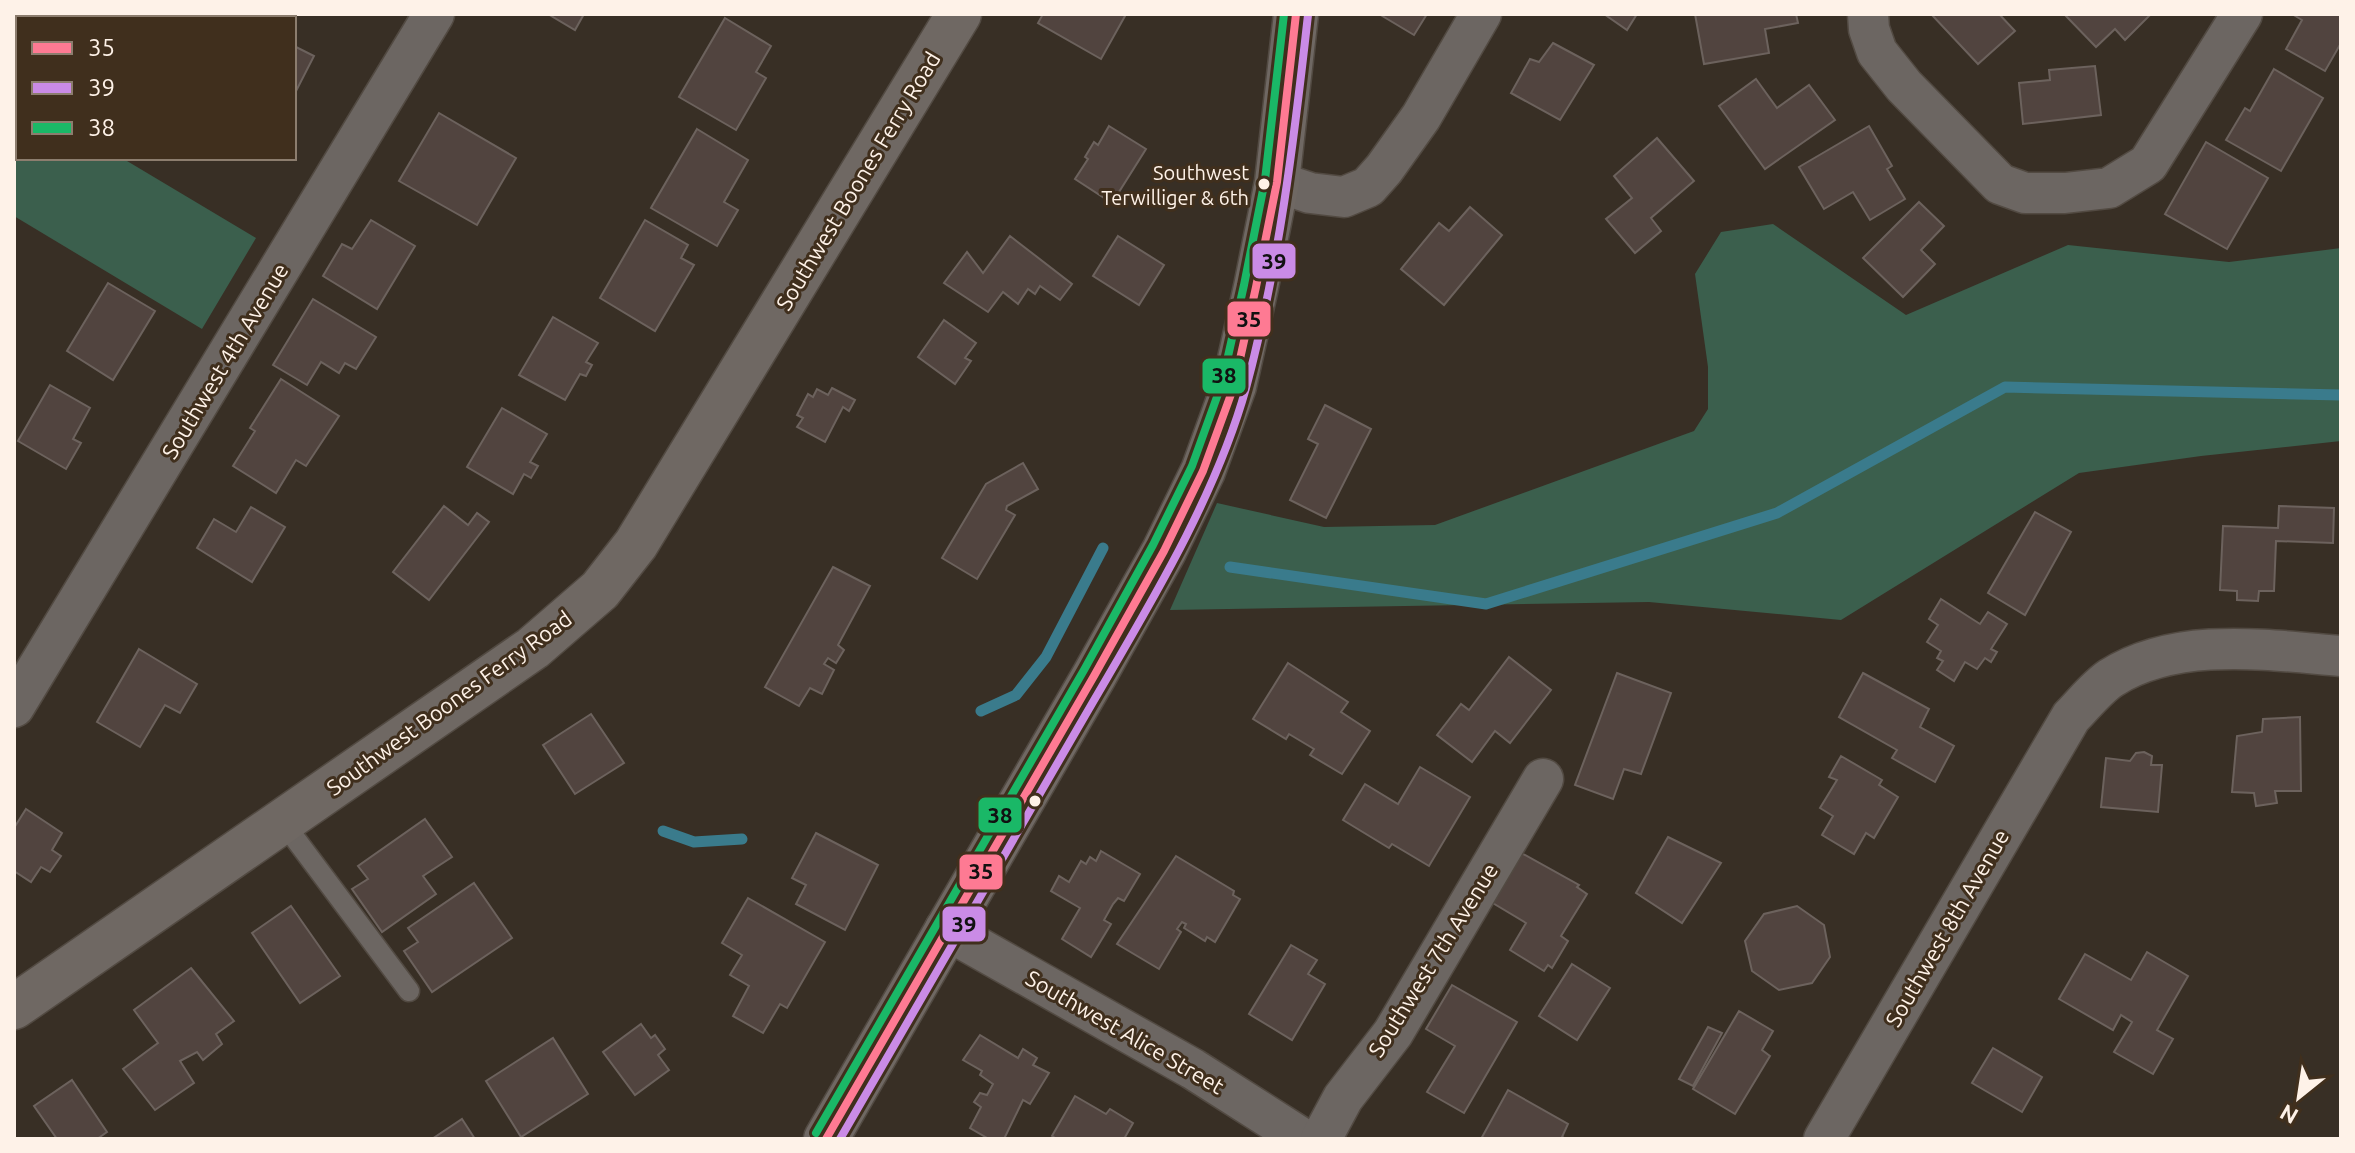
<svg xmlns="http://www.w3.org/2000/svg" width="2355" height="1153" font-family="Ubuntu,sans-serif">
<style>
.green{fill:#3b5f4d}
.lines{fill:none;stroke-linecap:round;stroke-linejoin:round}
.stream{stroke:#3a7b8c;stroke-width:11}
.building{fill:#51443f;stroke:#6c625d;stroke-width:2}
.lane-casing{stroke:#524a42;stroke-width:23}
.street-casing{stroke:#524a42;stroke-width:43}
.secondary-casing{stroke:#524a42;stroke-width:47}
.lane{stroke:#6c6662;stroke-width:20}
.street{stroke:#6c6662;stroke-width:40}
.secondary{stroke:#6f6863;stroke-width:44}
.bus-1-casing{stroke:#402f1d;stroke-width:14}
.bus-2-casing{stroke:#402f1d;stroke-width:14}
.bus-3-casing{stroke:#402f1d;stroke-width:14}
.bus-1{stroke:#fe7a93;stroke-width:8}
.bus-2{stroke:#ca8be6;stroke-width:8}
.bus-3{stroke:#1ab867;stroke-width:8}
.bus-dot{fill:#fef2e8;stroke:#402f1d;stroke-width:3}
.labels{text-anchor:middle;stroke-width:6;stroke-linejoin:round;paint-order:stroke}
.bus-label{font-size:20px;fill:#fef2e8;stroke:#402f1d;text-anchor:end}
.street-label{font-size:22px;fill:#fef2e8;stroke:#402f1d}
.line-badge{stroke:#402f1d;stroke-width:3}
.pale-badge-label{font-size:22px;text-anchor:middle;font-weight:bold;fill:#111}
</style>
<rect width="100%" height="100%" fill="#382f25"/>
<!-- green -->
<g class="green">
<polygon points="14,93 18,96 18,158 122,158 256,238 202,329 14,216"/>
<polygon points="1773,224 1906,315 2068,245 2229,262 2341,248 2341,441 2201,456 2079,473 1841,620 1649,602 1170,610 1217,503 1324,527 1435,525 1694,431 1708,409 1708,367 1695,274 1721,232"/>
</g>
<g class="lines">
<!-- stream -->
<g class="stream">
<polyline points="1230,567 1486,604 1777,513 2005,387 2341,395"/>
<polyline points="981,711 1016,695 1046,657 1103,548"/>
<polyline points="663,831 694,842 742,839"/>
</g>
</g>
<!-- building -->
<g class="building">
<polygon points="548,14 584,14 575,30"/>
<polygon points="1043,14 1122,14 1125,16 1101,59 1038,23"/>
<polygon points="1379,14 1427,14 1414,35"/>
<polygon points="1604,14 1637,14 1627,30"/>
<polygon points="1695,14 1796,14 1798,23 1765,29 1769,53 1704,64"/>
<polygon points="1931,14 1999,14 2015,31 1978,64"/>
<polygon points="2064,14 2151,14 2125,40 2115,29 2096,47"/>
<polygon points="2292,14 2341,14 2341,43 2325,71 2286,49 2302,20"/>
<polygon points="725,18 771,46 756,72 766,78 736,130 679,97"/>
<polygon points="1553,43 1594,65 1560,120 1511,93 1530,59 1539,62"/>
<polygon points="294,46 314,56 294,95"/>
<polygon points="2095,66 2101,115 2023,124 2019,83 2050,80 2049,70"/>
<polygon points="2274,69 2323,98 2281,171 2226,140 2245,108 2250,111"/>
<polygon points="1756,79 1777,108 1809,85 1835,120 1765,169 1719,106"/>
<polygon points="439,113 516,158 477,225 399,181"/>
<polygon points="1109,126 1146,149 1112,203 1075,179 1088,159 1085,157 1094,142 1098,145"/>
<polygon points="1869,126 1892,166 1887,169 1905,199 1870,220 1853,192 1824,209 1799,167"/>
<polygon points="697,129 748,160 724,202 738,210 717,246 651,208"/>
<polygon points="1657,138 1694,181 1651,218 1661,231 1635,253 1606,219 1632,198 1614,176"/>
<polygon points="2206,142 2268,178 2227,249 2165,214"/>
<polygon points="1919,202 1944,226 1921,250 1935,264 1903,297 1863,258"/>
<polygon points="1470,207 1502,235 1444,305 1401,269 1439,223 1449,231"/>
<polygon points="371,220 415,246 377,309 323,276 342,244 352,249"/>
<polygon points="645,220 688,245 681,258 694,265 655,331 600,298"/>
<polygon points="1010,236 1072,284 1060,300 1040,286 1035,294 1028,289 1018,304 1003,292 988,312 944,283 967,252 983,273"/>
<polygon points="1118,236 1164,265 1139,305 1093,276"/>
<polygon points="108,283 155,311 113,380 67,351"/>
<polygon points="313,299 376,337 356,369 345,363 339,373 321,362 307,385 273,365"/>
<polygon points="553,317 598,343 586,362 592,365 586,376 580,374 565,400 519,375"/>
<polygon points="944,320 976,343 965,358 971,361 955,384 918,357"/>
<polygon points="281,379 339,416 306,466 296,460 276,493 233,466 255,431 250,428"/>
<polygon points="50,385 90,408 73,439 81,443 66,469 18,441"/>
<polygon points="832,388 855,400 849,411 843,407 825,442 797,427 803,418 797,415 808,394 813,397 817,389 828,395"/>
<polygon points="1325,405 1371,429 1326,518 1290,500 1318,444 1308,439"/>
<polygon points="502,408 547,434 530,462 538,466 531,478 524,474 513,494 467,467"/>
<polygon points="1023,463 1038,489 1007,506 1006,510 1015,515 977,579 942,558 986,484"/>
<polygon points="444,506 468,525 477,513 489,522 429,600 393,572"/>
<polygon points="2279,506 2334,508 2333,543 2276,541 2274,591 2259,591 2258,601 2237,600 2237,591 2220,590 2223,526 2278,528"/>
<polygon points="251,507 285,527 252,582 197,548 214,519 236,532"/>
<polygon points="2035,512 2071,532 2025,615 1988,593"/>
<polygon points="833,567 870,586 838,645 844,650 836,663 828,658 824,664 834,670 822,694 810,688 799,706 765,687"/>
<polygon points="1941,599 1980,624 1988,612 2007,624 1991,649 1997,652 1991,662 1985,658 1977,669 1965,662 1954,681 1937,670 1943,661 1937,658 1941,651 1927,642 1938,625 1929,619"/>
<polygon points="139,649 197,684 180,713 165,705 140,747 97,722"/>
<polygon points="1509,657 1551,690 1510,743 1495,731 1472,762 1437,735 1461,704 1469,710"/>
<polygon points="1288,663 1348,702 1341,712 1370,731 1342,774 1310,755 1314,749 1289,734 1286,739 1253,719"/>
<polygon points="1617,673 1671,693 1641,774 1624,769 1613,799 1575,785"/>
<polygon points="1863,673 1929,709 1920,727 1954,746 1935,782 1892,758 1897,750 1839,717"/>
<polygon points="591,714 624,763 575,794 543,745"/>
<polygon points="2300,717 2301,791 2275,791 2277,803 2256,806 2254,793 2232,792 2237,736 2262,732 2263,719"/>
<polygon points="2144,752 2152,756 2151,765 2162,765 2158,812 2101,807 2106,758 2130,761 2136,753"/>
<polygon points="1841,756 1882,780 1879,785 1898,797 1874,838 1866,833 1854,854 1822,835 1833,816 1820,808 1837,780 1829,777"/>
<polygon points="1420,767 1470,797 1429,866 1392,844 1389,848 1343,820 1365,784 1398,804"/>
<polygon points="26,809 62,833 52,850 61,856 50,872 41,867 31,882 14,871 14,828"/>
<polygon points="425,819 452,857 423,876 436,894 382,932 352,889 368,879 358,866"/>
<polygon points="816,833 878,865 845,930 796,904 806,885 792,878"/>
<polygon points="1668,837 1721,863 1682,923 1636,893"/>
<polygon points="1516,850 1579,885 1577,887 1587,894 1561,936 1568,941 1552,968 1548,965 1544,971 1510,950 1526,923 1486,899"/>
<polygon points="1101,851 1140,874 1124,901 1118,898 1113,904 1104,920 1111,924 1091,957 1062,939 1080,908 1051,891 1059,876 1069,882 1081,861 1086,864 1090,857 1096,861"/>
<polygon points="1176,856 1234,891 1233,895 1240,899 1215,942 1207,937 1205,941 1184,928 1186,924 1182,922 1177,929 1181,932 1159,969 1117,944"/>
<polygon points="474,883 512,938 432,992 404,951 418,942 408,928"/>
<polygon points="748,898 825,942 787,1008 780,1004 763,1033 733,1016 749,986 730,975 742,955 722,943"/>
<polygon points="291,906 340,976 300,1003 252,933"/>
<polygon points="1797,906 1824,925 1830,957 1812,983 1779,990 1752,971 1745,941 1764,914"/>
<polygon points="1291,945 1317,960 1308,974 1325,984 1292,1040 1249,1014"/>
<polygon points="2147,952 2188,976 2157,1030 2173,1039 2153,1074 2114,1052 2132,1022 2121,1015 2113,1030 2059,999 2085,954 2131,980"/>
<polygon points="1572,964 1610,988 1577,1040 1539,1016"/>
<polygon points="191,968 234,1021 216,1034 222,1044 203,1060 197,1052 180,1061 194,1083 155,1110 123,1069 158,1043 134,1010"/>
<polygon points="1452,985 1517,1022 1464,1113 1427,1092 1455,1046 1426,1029"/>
<polygon points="1739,1011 1773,1031 1762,1050 1770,1056 1735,1114 1693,1089"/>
<polygon points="641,1024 651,1038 655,1035 665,1049 658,1055 669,1070 635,1095 603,1052"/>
<polygon points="1708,1027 1722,1033 1693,1086 1679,1079"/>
<polygon points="980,1035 1018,1058 1023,1049 1037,1058 1033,1065 1049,1073 1030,1104 1023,1100 1004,1139 989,1139 970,1128 981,1107 974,1102 980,1093 987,1095 993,1084 980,1075 982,1071 963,1060"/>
<polygon points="553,1038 588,1094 521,1137 486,1081"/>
<polygon points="1993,1048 2042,1077 2022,1112 1972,1083"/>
<polygon points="72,1080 107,1132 97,1139 57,1139 34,1106"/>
<polygon points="1508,1090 1568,1124 1562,1137 1566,1139 1481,1139"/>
<polygon points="1075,1096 1106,1114 1110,1109 1133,1123 1124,1139 1057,1139 1052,1136"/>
<polygon points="462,1119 475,1139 432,1139"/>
</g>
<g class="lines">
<defs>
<polyline id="lane" points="282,821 409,991"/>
<g id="street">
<polyline points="1868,14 1869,29 1877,52 1904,86 2000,184 2025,193 2065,193 2109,188 2148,164 2242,14"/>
<polyline points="1277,182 1310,193 1344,197 1368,187 1384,169 1421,117 1481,14"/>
<polyline points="14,707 434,14"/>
<polyline points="945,929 1193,1069 1303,1139"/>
<polyline points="1321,1139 1343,1098 1393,1033 1543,779"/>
<path d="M1824,1139L2071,717C2083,705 2096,688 2111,678C2177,636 2267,650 2341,656"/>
</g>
<g id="secondary">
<polyline points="14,1007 533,648 600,590 636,544 959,14"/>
<polyline points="826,1139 1094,676 1164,551 1203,471 1234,386 1256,287 1277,182 1296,14"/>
</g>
</defs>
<!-- lane casing -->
<use href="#lane" class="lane-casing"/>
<!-- street casing -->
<use href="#street" class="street-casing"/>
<!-- secondary casing -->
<use href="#secondary" class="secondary-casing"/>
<!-- lane -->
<use href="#lane" class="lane"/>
<!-- street -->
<use href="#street" class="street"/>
<!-- secondary -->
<use href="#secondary" class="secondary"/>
<defs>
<polyline id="bus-1" points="826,1139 1094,676 1164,551 1203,471 1234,386 1256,287 1277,182 1296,14"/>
<path id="bus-2" d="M840,1139C920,1001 999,864 1079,726C1140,620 1213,506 1246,388C1279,266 1294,140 1308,15"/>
<polyline id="bus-3" points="816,1133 1084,670 1153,545 1192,466 1222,383 1244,285 1265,180 1284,14"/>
</defs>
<!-- bus-1 casing -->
<use href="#bus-1" class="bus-1-casing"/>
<!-- bus-2 casing -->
<use href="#bus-2" class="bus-2-casing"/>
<!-- bus-3 casing -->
<use href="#bus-3" class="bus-3-casing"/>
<!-- bus-1 -->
<use href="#bus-1" class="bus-1"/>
<!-- bus-2 -->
<use href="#bus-2" class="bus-2"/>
<!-- bus-3 -->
<use href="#bus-3" class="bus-3"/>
</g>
<!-- markers -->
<g class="bus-dot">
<circle cx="1264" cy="184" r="7"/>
<circle cx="1035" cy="801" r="7"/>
</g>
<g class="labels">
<!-- bus labels -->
<g class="bus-label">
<text x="1249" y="180">Southwest<tspan x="1249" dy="25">Terwilliger &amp; 6th</tspan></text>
</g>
<!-- street labels -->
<g class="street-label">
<text transform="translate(858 181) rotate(-59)" y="8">Southwest Boones Ferry Road</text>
<text transform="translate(225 361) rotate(-59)" y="8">Southwest 4th Avenue</text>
<text transform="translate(449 703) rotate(-36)" y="8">Southwest Boones Ferry Road</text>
<text transform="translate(1947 928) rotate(-60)" y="8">Southwest 8th Avenue</text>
<text transform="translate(1433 960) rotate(-58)" y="8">Southwest 7th Avenue</text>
<text transform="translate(1125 1032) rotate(30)" y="8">Southwest Alice Street</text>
</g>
</g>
<g class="line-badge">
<rect x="1251" y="242" width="46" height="38" rx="8" fill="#ca8be6"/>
<rect x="1226" y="300" width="46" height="38" rx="8" fill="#fe7a93"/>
<rect x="1201" y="357" width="46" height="38" rx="8" fill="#1ab867"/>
<rect x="977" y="796" width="46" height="38" rx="8" fill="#1ab867"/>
<rect x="958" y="853" width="46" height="38" rx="8" fill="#fe7a93"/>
<rect x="941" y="905" width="46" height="38" rx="8" fill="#ca8be6"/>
</g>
<g class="pale-badge-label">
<text x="1274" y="269">39</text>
<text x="1249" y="327">35</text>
<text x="1224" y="383">38</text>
<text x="1000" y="823">38</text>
<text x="981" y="879">35</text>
<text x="964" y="932">39</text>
</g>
<!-- border -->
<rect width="2355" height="1153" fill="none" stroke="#fef2e8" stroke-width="32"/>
<!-- legend -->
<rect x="16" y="16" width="280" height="144" fill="#402f1d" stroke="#8c7d6e" stroke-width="2"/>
<rect x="32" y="42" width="40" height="12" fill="#fe7a93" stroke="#8c7d6e" stroke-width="2"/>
<text x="88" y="56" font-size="24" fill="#fef2e8">35</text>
<rect x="32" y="82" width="40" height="12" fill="#ca8be6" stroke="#8c7d6e" stroke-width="2"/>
<text x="88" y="96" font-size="24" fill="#fef2e8">39</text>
<rect x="32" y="122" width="40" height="12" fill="#1ab867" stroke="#8c7d6e" stroke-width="2"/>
<text x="88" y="136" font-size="24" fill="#fef2e8">38</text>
<!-- north arrow -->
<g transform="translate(2299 1097) rotate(210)" stroke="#402f1d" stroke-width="6" paint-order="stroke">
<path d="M0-6L14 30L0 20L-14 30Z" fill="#fef2e8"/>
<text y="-12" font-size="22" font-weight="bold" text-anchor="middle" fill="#fef2e8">N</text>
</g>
</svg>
